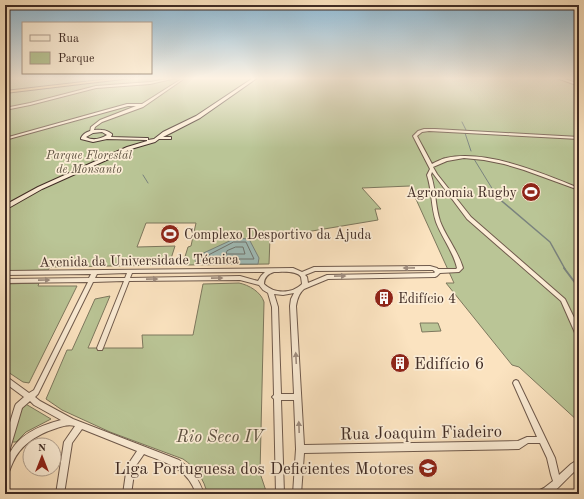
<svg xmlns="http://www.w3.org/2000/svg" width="584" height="499" font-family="'Old Standard TT',serif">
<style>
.green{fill:#bac596;stroke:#7d785e}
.water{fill:#a0bdb9;stroke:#7a837e}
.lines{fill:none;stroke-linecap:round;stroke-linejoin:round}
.shore{stroke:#70746f;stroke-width:1}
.stream-far2{stroke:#7a837e;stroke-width:1}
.stream-far1{stroke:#7a837e;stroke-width:1.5}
.stream{stroke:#7a837e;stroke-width:2}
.street-casing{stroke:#6f5a4c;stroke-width:2}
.secondary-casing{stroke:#402c25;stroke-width:2}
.highway-casing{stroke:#402c25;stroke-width:2}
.street{fill:#fcedd6;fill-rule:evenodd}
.secondary{fill:#fcedd6;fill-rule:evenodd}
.highway{fill:#eec280;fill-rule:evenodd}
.oneway{fill:#9e8c7e}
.labels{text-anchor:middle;stroke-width:3.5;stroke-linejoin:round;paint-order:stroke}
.far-park-label{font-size:12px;font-style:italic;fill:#5e5241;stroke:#fcedd6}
.poi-label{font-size:14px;fill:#402c25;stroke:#fcedd6;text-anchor:start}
.street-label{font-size:14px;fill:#402c25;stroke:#fcedd6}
.near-poi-label{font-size:17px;fill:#402c25;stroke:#fcedd6;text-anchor:start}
.near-street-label{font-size:17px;fill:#402c25;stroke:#fcedd6}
.near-park-label{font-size:17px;font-style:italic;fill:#5e5241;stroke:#fcedd6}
</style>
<rect width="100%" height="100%" fill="#fbe3c0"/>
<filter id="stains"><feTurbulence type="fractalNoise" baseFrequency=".005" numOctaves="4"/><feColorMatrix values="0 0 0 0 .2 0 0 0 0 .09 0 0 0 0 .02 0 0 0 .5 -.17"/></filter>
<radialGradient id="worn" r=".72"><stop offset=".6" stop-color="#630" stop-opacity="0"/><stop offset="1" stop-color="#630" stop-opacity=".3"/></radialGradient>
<!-- green -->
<g class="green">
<polygon points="5,78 579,78 579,422 519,367 512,365 446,283 454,283 410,186 362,188 381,209 375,209 378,220 270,238 269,264 186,265 183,263 188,247 191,246 196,223 146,223 137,247 175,246 169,265 50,267 48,270 5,271"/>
<polygon points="39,283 38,286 77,286 29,383 23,382 5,370 5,284"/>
<path d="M239,283C249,285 261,292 264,302L260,473L267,494H207C205,480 195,467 183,459L110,432L62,410L46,399L67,350H72L95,299L110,296L88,348H143L142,335H193L203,284Z"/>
<polygon points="420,323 438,323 441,331 422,332"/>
<polygon points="24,403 51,419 26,432 16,442 12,442 11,441"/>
</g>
<!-- water -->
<polygon class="water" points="236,238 249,239 259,258 258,264 196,264 195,259 197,256"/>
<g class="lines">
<!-- shore -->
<g class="shore">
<polygon points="234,242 246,242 254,259 204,259 205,257"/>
<polygon points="236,247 243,247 245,254 226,254 227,251"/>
</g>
<!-- stream-far2 -->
<g class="stream-far2">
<polyline points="462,122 466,130"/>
<polyline points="465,133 471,151"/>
<polyline points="474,159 493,190"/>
<polyline points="143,175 148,183"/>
</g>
<!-- stream-far1 -->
<polyline class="stream-far1" points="492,189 497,197 550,242 565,269"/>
<!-- stream -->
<polyline class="stream" points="564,268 579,288"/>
<defs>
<g id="street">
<polygon points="172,78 176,78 150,84 96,88 30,105 5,110 5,108 30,103 96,86 150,82"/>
<polygon points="183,78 185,78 143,107 102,122 95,127 93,133 90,132 91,127 100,120 136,106 128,106 5,140 5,138 127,104 142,104"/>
<path d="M424,129H435L579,137V139L429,131L422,132L417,136L432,164C436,162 441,159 446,158C486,149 542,173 579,188V190L524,170L504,164L484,160L464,158L447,161L433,167L437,174L471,217L565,299L579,328V337H577L576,335L561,301L467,219L432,172L431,175C436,190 435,206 440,221C446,237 458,251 463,268L459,272L440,273L437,276L435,277L328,279L304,289C299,293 297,300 296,306L304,445L518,441L527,437H537L513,383L514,381L516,380L518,381L519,383L555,458L559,475L571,464L579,459V468C571,473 557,491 550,494C546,495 540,494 537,494L538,491L544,488L553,481L551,475L547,458L540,443H528L519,449L304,453L301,494H293L296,449L294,400H281L284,494H276L274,399L272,397L274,395L272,307L268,293L263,290L259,285L240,280L129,281L103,348L102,350H98L97,348L124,281L93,282L38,394L35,397L40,401L73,419L179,460C192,469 199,479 204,494H196C188,468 166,463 144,454L135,467L131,494H123L127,466L137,451L82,429L72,443L64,494H56L64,442L75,426C68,424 63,426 57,428C38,434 21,444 13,462C11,466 10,470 8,474L5,475C5,471 4,466 5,462C6,458 8,454 11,451C21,433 42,425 61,420L34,405L30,401L22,408L9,452L8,455L5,456V439L15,406L16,404L24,397L5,383V376L7,377L29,393L34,390L88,282L5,283V279L89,278L91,274L5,275V271L293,268L302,272L314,267L430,266L437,268L438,269H456L457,268C453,251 442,238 436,222C431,207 432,190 427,175L430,169L413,136L418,131ZM430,270H433L435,272L434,273L327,275L308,283L307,277L305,275L315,271ZM265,272L261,276L258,281L240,276L130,278L132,273ZM274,272C281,272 297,270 301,277C301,277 302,283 302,284C292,294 274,294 264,284C264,277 268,274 274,272ZM127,273L125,278H95L97,274ZM294,293L291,299L290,306L294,394H281L278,307L274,294L283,295Z"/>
</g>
<g id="secondary">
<path d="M253,78H257L200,118L163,137H171V139H159L155,142L131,149L42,189L5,210V205L38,187L127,147L147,141V140L107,139L93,142L81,139V138C84,131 95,129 102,130C106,130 109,132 112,134V135L111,137L146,138H148V140L154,139L163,132L196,116ZM102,132L107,135C100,139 93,141 86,137L93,133Z"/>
<polygon points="557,78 562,78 579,84 579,86"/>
</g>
<polygon id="highway" points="118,78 131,78 5,93 5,91"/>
</defs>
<!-- street casing -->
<use href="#street" class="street-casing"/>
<!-- secondary casing -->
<use href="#secondary" class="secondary-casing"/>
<!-- highway casing -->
<use href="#highway" class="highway-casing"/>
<!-- street -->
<use href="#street" class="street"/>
<!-- secondary -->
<use href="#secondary" class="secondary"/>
<!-- highway -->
<use href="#highway" class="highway"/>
</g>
<!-- one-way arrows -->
<defs><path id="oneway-solid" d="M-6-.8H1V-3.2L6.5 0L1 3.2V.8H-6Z"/></defs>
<g class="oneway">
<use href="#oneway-solid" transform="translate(409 268) rotate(179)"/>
<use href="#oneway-solid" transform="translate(340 276) rotate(-1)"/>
<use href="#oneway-solid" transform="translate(217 278) rotate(-1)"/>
<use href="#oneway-solid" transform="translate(152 279) rotate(-1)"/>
<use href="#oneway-solid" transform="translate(44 280) rotate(-1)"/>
<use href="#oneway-solid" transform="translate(296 358) rotate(-93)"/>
<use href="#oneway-solid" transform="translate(299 427) rotate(-92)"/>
</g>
<!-- sky -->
<linearGradient id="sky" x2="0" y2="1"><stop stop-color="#8bb8d5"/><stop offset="0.53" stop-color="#fdf2e3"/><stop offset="1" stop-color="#fdf2e3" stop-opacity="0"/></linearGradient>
<rect width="584" height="148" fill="url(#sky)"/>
<!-- icons -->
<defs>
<symbol id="stadium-disc" viewBox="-11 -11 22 22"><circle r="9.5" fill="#8f2418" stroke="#fcedd6"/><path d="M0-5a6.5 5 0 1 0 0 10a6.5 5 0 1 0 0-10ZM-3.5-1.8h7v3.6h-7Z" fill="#fff"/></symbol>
<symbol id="building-disc" viewBox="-11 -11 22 22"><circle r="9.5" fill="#8f2418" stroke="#fcedd6"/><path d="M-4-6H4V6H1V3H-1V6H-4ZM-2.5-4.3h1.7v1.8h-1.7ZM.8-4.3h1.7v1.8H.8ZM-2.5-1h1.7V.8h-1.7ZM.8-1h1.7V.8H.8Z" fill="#fff"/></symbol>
<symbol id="school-disc" viewBox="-11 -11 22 22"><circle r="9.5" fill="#8f2418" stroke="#fcedd6"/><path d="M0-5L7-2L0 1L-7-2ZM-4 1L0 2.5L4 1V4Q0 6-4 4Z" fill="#fff"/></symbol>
</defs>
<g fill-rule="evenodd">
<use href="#stadium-disc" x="520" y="181" width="22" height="22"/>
<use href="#stadium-disc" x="159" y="223" width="22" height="22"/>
<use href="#building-disc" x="373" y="287" width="22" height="22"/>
<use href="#building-disc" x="389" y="352" width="22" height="22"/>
<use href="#school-disc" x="417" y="457" width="22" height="22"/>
</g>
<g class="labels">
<!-- far-park labels -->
<g class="far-park-label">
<text x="89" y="159">Parque Florestal<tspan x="89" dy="14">de Monsanto</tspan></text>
</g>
<!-- poi labels -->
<g class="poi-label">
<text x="517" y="197" text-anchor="end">Agronomia Rugby</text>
<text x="184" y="239">Complexo Desportivo da Ajuda</text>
<text x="398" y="303">Edifício 4</text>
</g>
<!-- street labels -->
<g class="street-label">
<text transform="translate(139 260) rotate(-1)" y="5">Avenida da Universidade Técnica</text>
</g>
<!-- near-poi labels -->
<g class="near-poi-label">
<text x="414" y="369">Edifício 6</text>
<text x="414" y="474" text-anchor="end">Liga Portuguesa dos Deficientes Motores</text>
</g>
<!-- near-street labels -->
<g class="near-street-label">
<text transform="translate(421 432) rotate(-1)" y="6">Rua Joaquim Fiadeiro</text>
</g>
<!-- near-park labels -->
<g class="near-park-label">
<text x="220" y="442">Rio Seco IV</text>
</g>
</g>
<!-- margin -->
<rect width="584" height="499" fill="none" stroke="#fbe3c0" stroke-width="20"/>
<rect x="6" y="6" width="572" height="487" fill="none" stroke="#402c25" stroke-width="2"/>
<rect x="10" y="10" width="564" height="479" fill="none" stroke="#402c25"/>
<!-- legend -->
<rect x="22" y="22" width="130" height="52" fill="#fcedd6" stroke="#b1a08f"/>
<rect x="30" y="35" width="20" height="6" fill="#fcedd6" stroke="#b1a08f"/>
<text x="58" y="42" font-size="12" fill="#402c25">Rua</text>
<rect x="30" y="52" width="20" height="12" fill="#bac596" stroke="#b1a08f"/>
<text x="58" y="62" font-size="12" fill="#402c25">Parque</text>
<!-- north arrow -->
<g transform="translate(42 457)"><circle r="19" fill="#fcedd6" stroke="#b1a08f"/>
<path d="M0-3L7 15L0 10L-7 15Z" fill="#8f2418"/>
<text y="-6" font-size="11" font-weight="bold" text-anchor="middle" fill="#402c25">N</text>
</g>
<rect width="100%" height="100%" filter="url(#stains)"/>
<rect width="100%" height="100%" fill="url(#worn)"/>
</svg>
